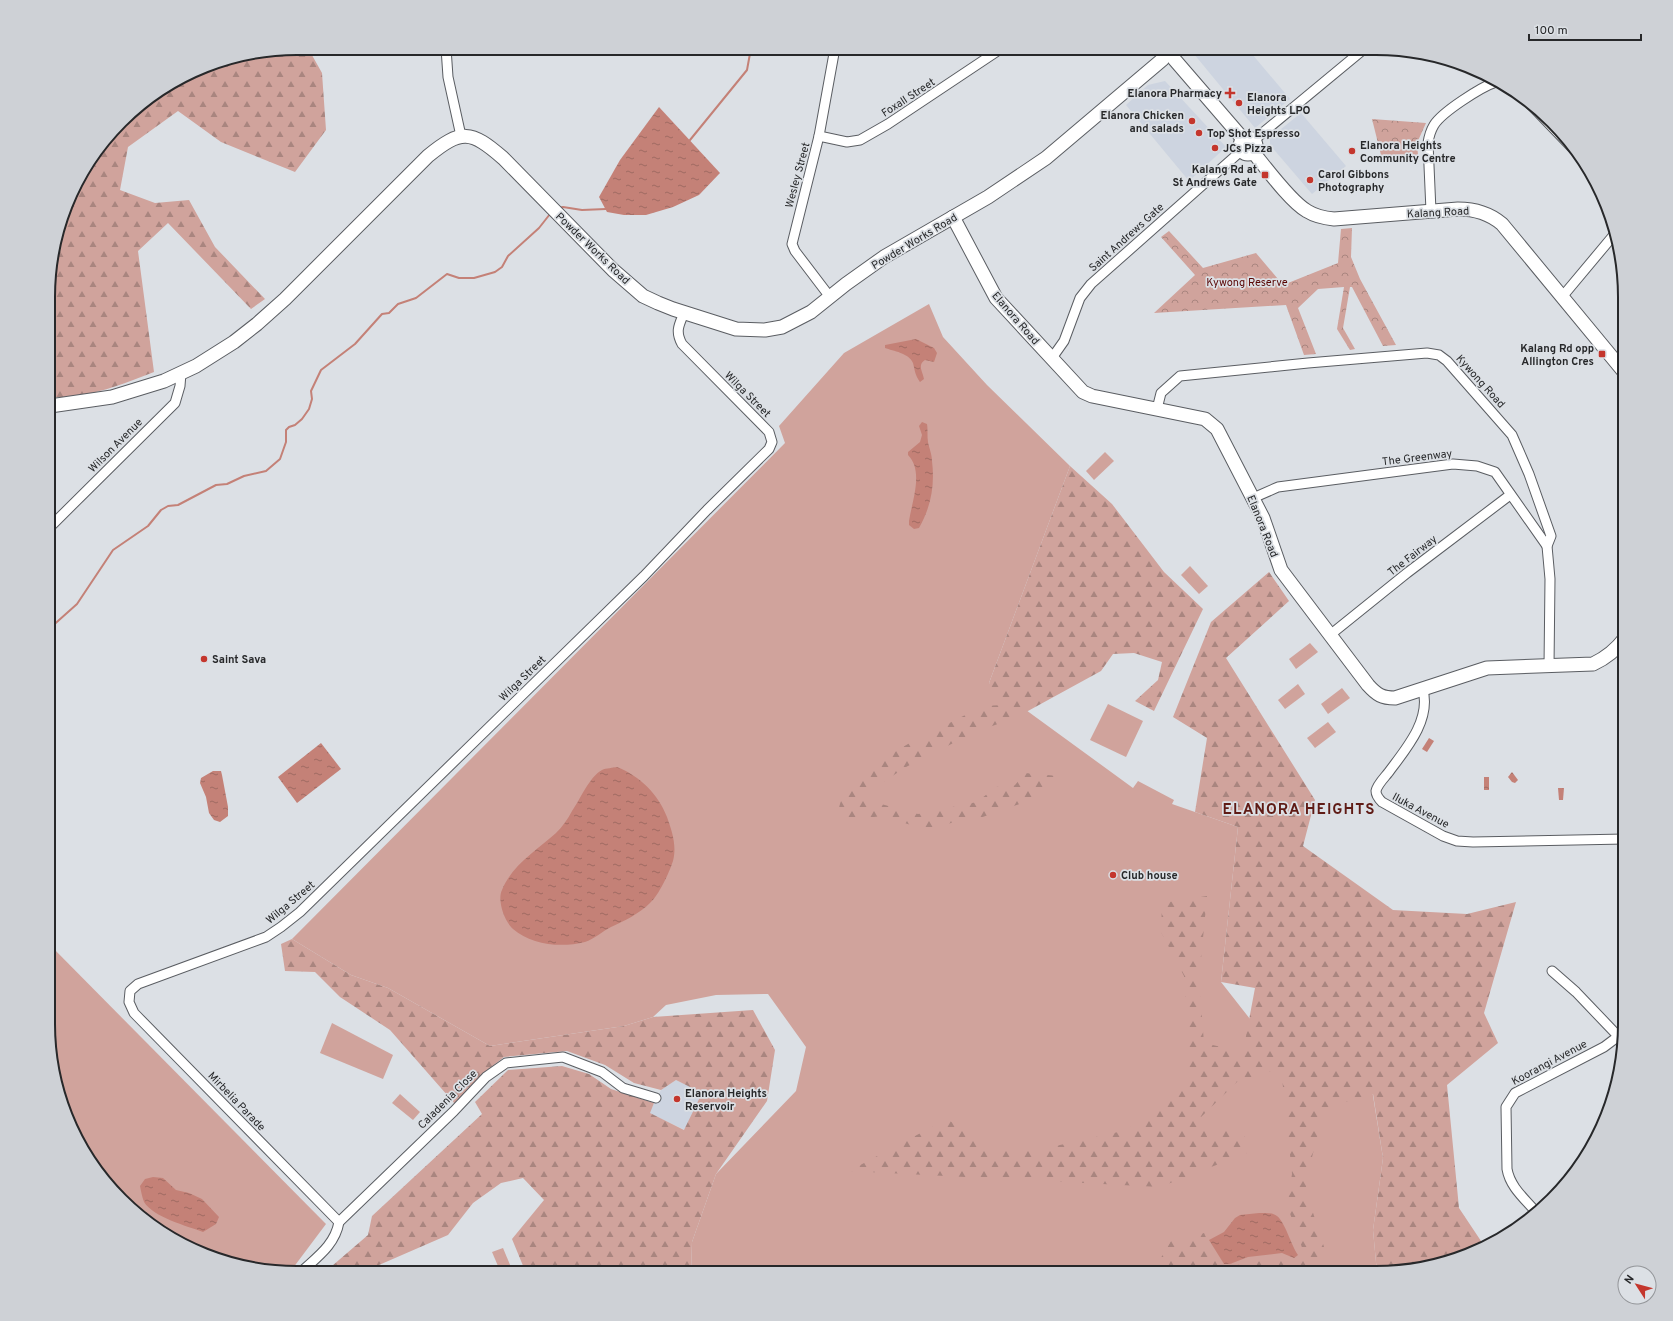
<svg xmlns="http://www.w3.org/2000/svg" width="1673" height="1321" font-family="Overpass,sans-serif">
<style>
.built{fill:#cdd4e0}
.green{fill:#d0a39c}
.forest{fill:url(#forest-firs)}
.park{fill:url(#park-crowns)}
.water{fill:url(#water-ripples)}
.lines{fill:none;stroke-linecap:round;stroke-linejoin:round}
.stream{stroke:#c48177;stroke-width:2}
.street-casing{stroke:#5a5d62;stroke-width:11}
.secondary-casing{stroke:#5a5d62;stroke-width:15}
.street{stroke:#fff;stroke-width:9}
.secondary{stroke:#fff;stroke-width:13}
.poi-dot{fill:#c4362d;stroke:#dce0e5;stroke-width:1.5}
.labels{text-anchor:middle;stroke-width:3.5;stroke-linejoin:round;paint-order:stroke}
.poi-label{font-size:11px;font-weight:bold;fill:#27282a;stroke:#dce0e5;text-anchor:start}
.street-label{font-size:11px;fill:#27282a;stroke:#dce0e5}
.park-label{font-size:11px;fill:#590605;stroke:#dce0e5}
.district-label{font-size:15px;font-weight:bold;letter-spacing:1px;fill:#5f1b15;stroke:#dce0e5}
.rim{fill:none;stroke:#27282a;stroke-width:2}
</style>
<defs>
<pattern id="forest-firs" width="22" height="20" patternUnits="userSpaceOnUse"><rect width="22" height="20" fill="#d0a39c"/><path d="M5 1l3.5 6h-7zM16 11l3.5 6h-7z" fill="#a9857f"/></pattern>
<pattern id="park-crowns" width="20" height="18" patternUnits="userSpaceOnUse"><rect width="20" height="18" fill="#d0a39c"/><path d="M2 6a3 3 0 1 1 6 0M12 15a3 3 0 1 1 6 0" fill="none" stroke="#a9857f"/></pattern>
<pattern id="water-ripples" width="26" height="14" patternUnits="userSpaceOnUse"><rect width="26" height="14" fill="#c48177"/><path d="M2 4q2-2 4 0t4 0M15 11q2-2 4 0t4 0" fill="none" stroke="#9f6a62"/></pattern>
</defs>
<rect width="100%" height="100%" fill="#dce0e5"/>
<!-- built -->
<g class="built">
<polygon points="1189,48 1247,48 1290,99 1255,128"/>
<polygon points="1165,81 1226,147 1189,181 1126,105 1148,85"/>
<polygon points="1301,113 1346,166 1312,194 1270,145 1270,138"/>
<polygon points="676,1080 703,1093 685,1130 649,1113 661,1090"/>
</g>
<!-- green -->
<g class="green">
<polygon points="929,304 943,337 987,385 1070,466 989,683 1133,788 1138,781 1174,800 1172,804 1238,827 1221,982 1250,1019 1357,996 1383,1158 1373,1230 1377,1273 691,1273 692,1242 716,1174 796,1091 806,1047 768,994 716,995 666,1005 653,1017 624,1026 490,1046 388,988 351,975 292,939 785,443 779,426 844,353"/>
<polygon points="1105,452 1114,461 1094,480 1086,471"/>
<polygon points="1190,566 1208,586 1199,594 1181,575"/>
<polygon points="1310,643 1318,652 1296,669 1289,659"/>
<polygon points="1298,684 1305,694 1285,709 1278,700"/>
<polygon points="1342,688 1350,698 1328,714 1321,704"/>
<polygon points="1108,704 1143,721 1126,757 1090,740"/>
<polygon points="1328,722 1336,732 1315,748 1307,738"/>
<polygon points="49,944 326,1224 290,1272 281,1272 202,1254 133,1211 74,1134 49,1040"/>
<polygon points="332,1023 393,1055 383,1079 320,1053"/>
<polygon points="400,1094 420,1112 413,1120 392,1103"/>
<polygon points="503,1248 513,1272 512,1273 501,1273 492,1252"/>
</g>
<!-- forest -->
<g class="forest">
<path d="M297,48H308L322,73L326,130L295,172L221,142L178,111L128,147L120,190L155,203L189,200L215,247L265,299L251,309L168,223L138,251L154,372C121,385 86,399 50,397V264L81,173L133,110L217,61Z"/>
<polygon points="1070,466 1112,504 1164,572 1203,609 1154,711 1135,701 1158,680 1162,662 1134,653 1113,654 1101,671 1017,717 973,733 906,767 859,798 918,814 977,802 996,787 1015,785 1025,773 1058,776 1045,795 977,819 964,818 935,829 927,830 882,816 850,820 838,811 842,797 879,761 908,744 983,706 1003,705 989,683"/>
<polygon points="1269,572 1289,601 1226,658 1315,800 1303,846 1393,910 1467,914 1516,902 1484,1013 1498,1043 1447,1085 1459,1208 1485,1247 1471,1254 1377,1273 1373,1230 1383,1158 1373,1094 1325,1108 1307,1176 1306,1191 1326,1253 1311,1267 1314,1273 1165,1273 1156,1266 1171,1241 1204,1233 1220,1268 1272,1259 1294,1264 1305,1256 1287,1205 1292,1174 1281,1068 1238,1081 1200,1118 1208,1139 1227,1127 1244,1128 1247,1153 1160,1187 849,1171 947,1119 994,1149 1051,1147 1127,1130 1189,1075 1184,976 1161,932 1162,903 1207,896 1199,980 1204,1043 1243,1052 1255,988 1221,982 1238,827 1195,812 1207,738 1173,717 1211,622"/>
<polygon points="292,939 351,975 388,988 490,1046 624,1026 653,1017 753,1010 775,1050 767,1101 716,1174 692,1242 691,1273 526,1273 512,1239 544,1200 523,1178 501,1183 473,1203 448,1235 379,1265 369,1273 325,1272 368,1235 372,1216 482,1114 475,1102 508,1070 562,1066 589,1074 611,1089 654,1103 650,1113 684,1130 702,1093 676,1080 661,1090 634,1083 605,1065 567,1051 504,1057 485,1072 455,1104 390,1030 340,997 315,972 285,971 281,944"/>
</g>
<!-- park -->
<g class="park">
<polygon points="1372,119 1426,123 1417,143 1418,155 1381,155"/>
<polygon points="1352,228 1351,257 1360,279 1396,345 1383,346 1352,287 1350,287 1343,328 1355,349 1350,350 1337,329 1344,287 1318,289 1298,308 1316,354 1304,355 1286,305 1154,313 1195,275 1161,237 1169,231 1203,268 1256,253 1283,285 1338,263 1341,229"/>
</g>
<!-- water -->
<g class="water">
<polygon points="659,107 720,173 699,195 673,207 646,215 624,215 607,212 599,197 620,160"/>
<path d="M916,339L934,348L937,353L934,362L925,360C917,365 923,372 924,379L920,382C915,375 915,371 913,363C909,353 893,351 885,348V345Z"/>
<path d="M922,422L927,424C928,429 927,436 928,442C929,448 932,454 932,461C935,485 931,507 919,528L914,529L909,525V521C912,501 924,471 908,455V452L920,442L922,435L919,426Z"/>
<polygon points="1429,738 1434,741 1427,752 1422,749"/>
<polygon points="321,743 341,769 297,803 278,777"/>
<path d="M617,767C640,776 658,794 667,817C672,831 677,846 673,861C669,873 659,895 650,903C639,914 624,921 611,927C603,931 594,939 585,942C561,948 531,945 513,929C504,921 497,900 502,890C512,865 537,850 556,833C562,827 568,819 572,811C580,800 589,777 602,770C606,768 613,768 617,767Z"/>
<polygon points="213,771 221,771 222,775 228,807 228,816 220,822 214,820 209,813 206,797 200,783 201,778"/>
<polygon points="1512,772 1518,780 1515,783 1512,782 1508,777"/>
<rect x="1484" y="777" width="5" height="13"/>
<polygon points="1558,788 1564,788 1563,800 1559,800"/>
<path d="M153,1177L163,1178L176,1190L189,1193L202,1199L219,1217L216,1224L203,1232C187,1226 153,1217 144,1202C142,1197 141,1191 140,1186L145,1179Z"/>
<path d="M1259,1213C1265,1213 1272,1212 1277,1216C1285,1222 1291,1245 1298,1255L1294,1258L1282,1253L1248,1257L1230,1264H1224L1209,1240L1224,1232L1235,1218L1240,1215Z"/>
</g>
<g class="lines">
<!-- stream -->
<g class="stream">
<polyline points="690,140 747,70 751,48"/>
<polyline points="558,208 563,207 582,210 606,209"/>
<polyline points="49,629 77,604 113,550 148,526 161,510 168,506 178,505 216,485 227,484 244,476 266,471 280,459 286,442 286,430 289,427 295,425 302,419 309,409 312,399 311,391 321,370 355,344 382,314 389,313 398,304 416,298 447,274 459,278 474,278 495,272 502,267 508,256 539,228 550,214"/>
</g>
<defs>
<g id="street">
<polyline points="446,48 448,77 461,136"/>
<polyline points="1529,103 1578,154"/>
<polyline points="819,136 847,142 860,140 888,124 1002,48"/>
<polyline points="1254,140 1364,49"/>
<path d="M1431,211L1428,143C1429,136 1431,130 1434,125C1442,112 1481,87 1496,82"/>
<polyline points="830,297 795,251 792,244 819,136 835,48"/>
<polyline points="1562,297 1613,236"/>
<polyline points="1052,358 1064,341 1080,298 1091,284 1241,151"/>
<polyline points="1157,409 1161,393 1180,376 1308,363 1427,353 1439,355 1447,361 1512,435 1529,474 1551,536 1547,546 1550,579 1549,666"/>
<polyline points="1253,498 1278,487 1453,464 1477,466 1495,472 1547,546"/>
<polyline points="50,527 175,403 180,386 181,373"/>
<polyline points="1330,635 1407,573 1510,495"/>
<path d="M1423,690C1431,721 1405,750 1388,773C1384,778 1377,785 1376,791C1376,795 1379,799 1382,802L1443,836L1457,841L1473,842L1625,839"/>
<polyline points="1552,971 1576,992 1618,1036"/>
<path d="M1536,1212C1525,1199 1510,1187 1507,1169L1506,1107L1515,1093L1604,1047L1624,1032"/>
<path d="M339,1222L134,1013L129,1002L130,991L138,984L266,937L281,927L300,912L644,576L707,510L769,449L772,442L769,432L682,344C675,331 679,325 684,313"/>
<path d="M301,1272C317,1257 335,1245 339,1222L454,1111L486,1077L506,1063L563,1057L602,1072L623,1088L656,1098"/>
</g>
<g id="secondary">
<polyline points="1174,59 1243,139"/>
<circle cx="1248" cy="146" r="8"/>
<path d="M1253,152C1266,168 1291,202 1307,211C1315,216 1324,218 1334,219L1458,209C1475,209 1489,213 1502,224L1625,373"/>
<path d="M953,217L996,298L1083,392L1092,396L1205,419L1217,429L1263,518L1281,570L1368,685C1377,695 1382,698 1395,698L1487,668L1593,664C1606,658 1616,650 1625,638"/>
<path d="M50,406L112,397L164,381L196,366L234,342L257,324L285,299L428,156C461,129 471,130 503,158L613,270L643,296L658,303L673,309L736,329L765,330L782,327L811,312L846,284L884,257L988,197L1046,158L1163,59"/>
</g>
</defs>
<!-- street casing -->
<use href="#street" class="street-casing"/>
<!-- secondary casing -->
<use href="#secondary" class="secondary-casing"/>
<!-- street -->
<use href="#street" class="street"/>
<!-- secondary -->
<use href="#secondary" class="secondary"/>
</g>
<!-- markers -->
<g class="poi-dot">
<path d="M1228 87h4v4h4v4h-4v4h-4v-4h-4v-4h4z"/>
<circle cx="1239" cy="103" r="4"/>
<circle cx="1192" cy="121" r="4"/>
<circle cx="1199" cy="133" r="4"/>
<circle cx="1215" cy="148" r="4"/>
<circle cx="1352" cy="151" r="4"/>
<rect x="1261" y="171" width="8" height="8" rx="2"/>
<circle cx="1310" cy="180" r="4"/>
<rect x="1598" y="350" width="8" height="8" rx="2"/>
<circle cx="204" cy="659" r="4"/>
<circle cx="1113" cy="875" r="4"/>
<circle cx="677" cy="1099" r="4"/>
</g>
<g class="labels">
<!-- poi labels -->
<g class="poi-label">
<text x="1222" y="97" text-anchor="end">Elanora Pharmacy</text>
<text x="1247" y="101">Elanora<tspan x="1247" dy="13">Heights LPO</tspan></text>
<text x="1184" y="119" text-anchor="end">Elanora Chicken<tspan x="1184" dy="13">and salads</tspan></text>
<text x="1207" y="137">Top Shot Espresso</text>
<text x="1360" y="149">Elanora Heights<tspan x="1360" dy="13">Community Centre</tspan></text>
<text x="1223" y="152">JCs Pizza</text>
<text x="1257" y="173" text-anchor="end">Kalang Rd at<tspan x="1257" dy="13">St Andrews Gate</tspan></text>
<text x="1318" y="178">Carol Gibbons<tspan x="1318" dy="13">Photography</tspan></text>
<text x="1594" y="352" text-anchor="end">Kalang Rd opp<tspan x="1594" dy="13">Allington Cres</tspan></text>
<text x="212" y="663">Saint Sava</text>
<text x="1121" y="879">Club house</text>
<text x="685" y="1097">Elanora Heights<tspan x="685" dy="13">Reservoir</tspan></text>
</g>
<!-- street labels -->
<g class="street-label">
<text transform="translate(908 97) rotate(-33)" y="4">Foxall Street</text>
<text transform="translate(797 175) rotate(-75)" y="4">Wesley Street</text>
<text transform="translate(1438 212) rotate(-3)" y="4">Kalang Road</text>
<text transform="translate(1126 237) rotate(-42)" y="4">Saint Andrews Gate</text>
<text transform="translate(914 241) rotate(-31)" y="4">Powder Works Road</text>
<text transform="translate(593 248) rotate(44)" y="4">Powder Works Road</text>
<text transform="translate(1016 318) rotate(49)" y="4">Elanora Road</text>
<text transform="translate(1481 381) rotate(48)" y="4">Kywong Road</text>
<text transform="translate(748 394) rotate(45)" y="4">Wilga Street</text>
<text transform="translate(115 445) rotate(-45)" y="4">Wilson Avenue</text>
<text transform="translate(1417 457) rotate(-7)" y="4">The Greenway</text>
<text transform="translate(1263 526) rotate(68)" y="4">Elanora Road</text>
<text transform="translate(1412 555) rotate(-38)" y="4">The Fairway</text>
<text transform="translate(522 678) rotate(-44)" y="4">Wilga Street</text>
<text transform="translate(1421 810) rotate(28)" y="4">Iluka Avenue</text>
<text transform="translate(290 902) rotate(-40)" y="4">Wilga Street</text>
<text transform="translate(1549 1062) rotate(-28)" y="4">Koorangi Avenue</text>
<text transform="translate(447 1099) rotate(-45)" y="4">Caladenia Close</text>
<text transform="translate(237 1101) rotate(46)" y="4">Mirbelia Parade</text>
</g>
<!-- park labels -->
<g class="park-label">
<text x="1247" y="286">Kywong Reserve</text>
</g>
<!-- district labels -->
<g class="district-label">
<text x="1299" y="814">ELANORA HEIGHTS</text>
</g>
</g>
<!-- crop -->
<path d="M0 0H1673V1321H0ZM297 55H1376A242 242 0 0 1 1618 297V1024A242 242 0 0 1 1376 1266H297A242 242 0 0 1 55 1024V297A242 242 0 0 1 297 55Z" fill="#ced1d6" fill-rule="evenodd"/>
<path class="rim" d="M297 55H1376A242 242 0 0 1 1618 297V1024A242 242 0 0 1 1376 1266H297A242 242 0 0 1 55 1024V297A242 242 0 0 1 297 55Z"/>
<!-- north arrow -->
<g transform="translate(1637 1285) rotate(306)"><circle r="19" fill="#dce0e5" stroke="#94969a"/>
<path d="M0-3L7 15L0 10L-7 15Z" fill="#c4362d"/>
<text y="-6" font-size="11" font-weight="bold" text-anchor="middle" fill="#27282a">N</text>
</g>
<!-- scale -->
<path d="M1529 34v6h112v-6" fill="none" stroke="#27282a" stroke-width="2"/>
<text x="1535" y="34" font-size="12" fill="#27282a" stroke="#dce0e5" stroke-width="3" paint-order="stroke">100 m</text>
</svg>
